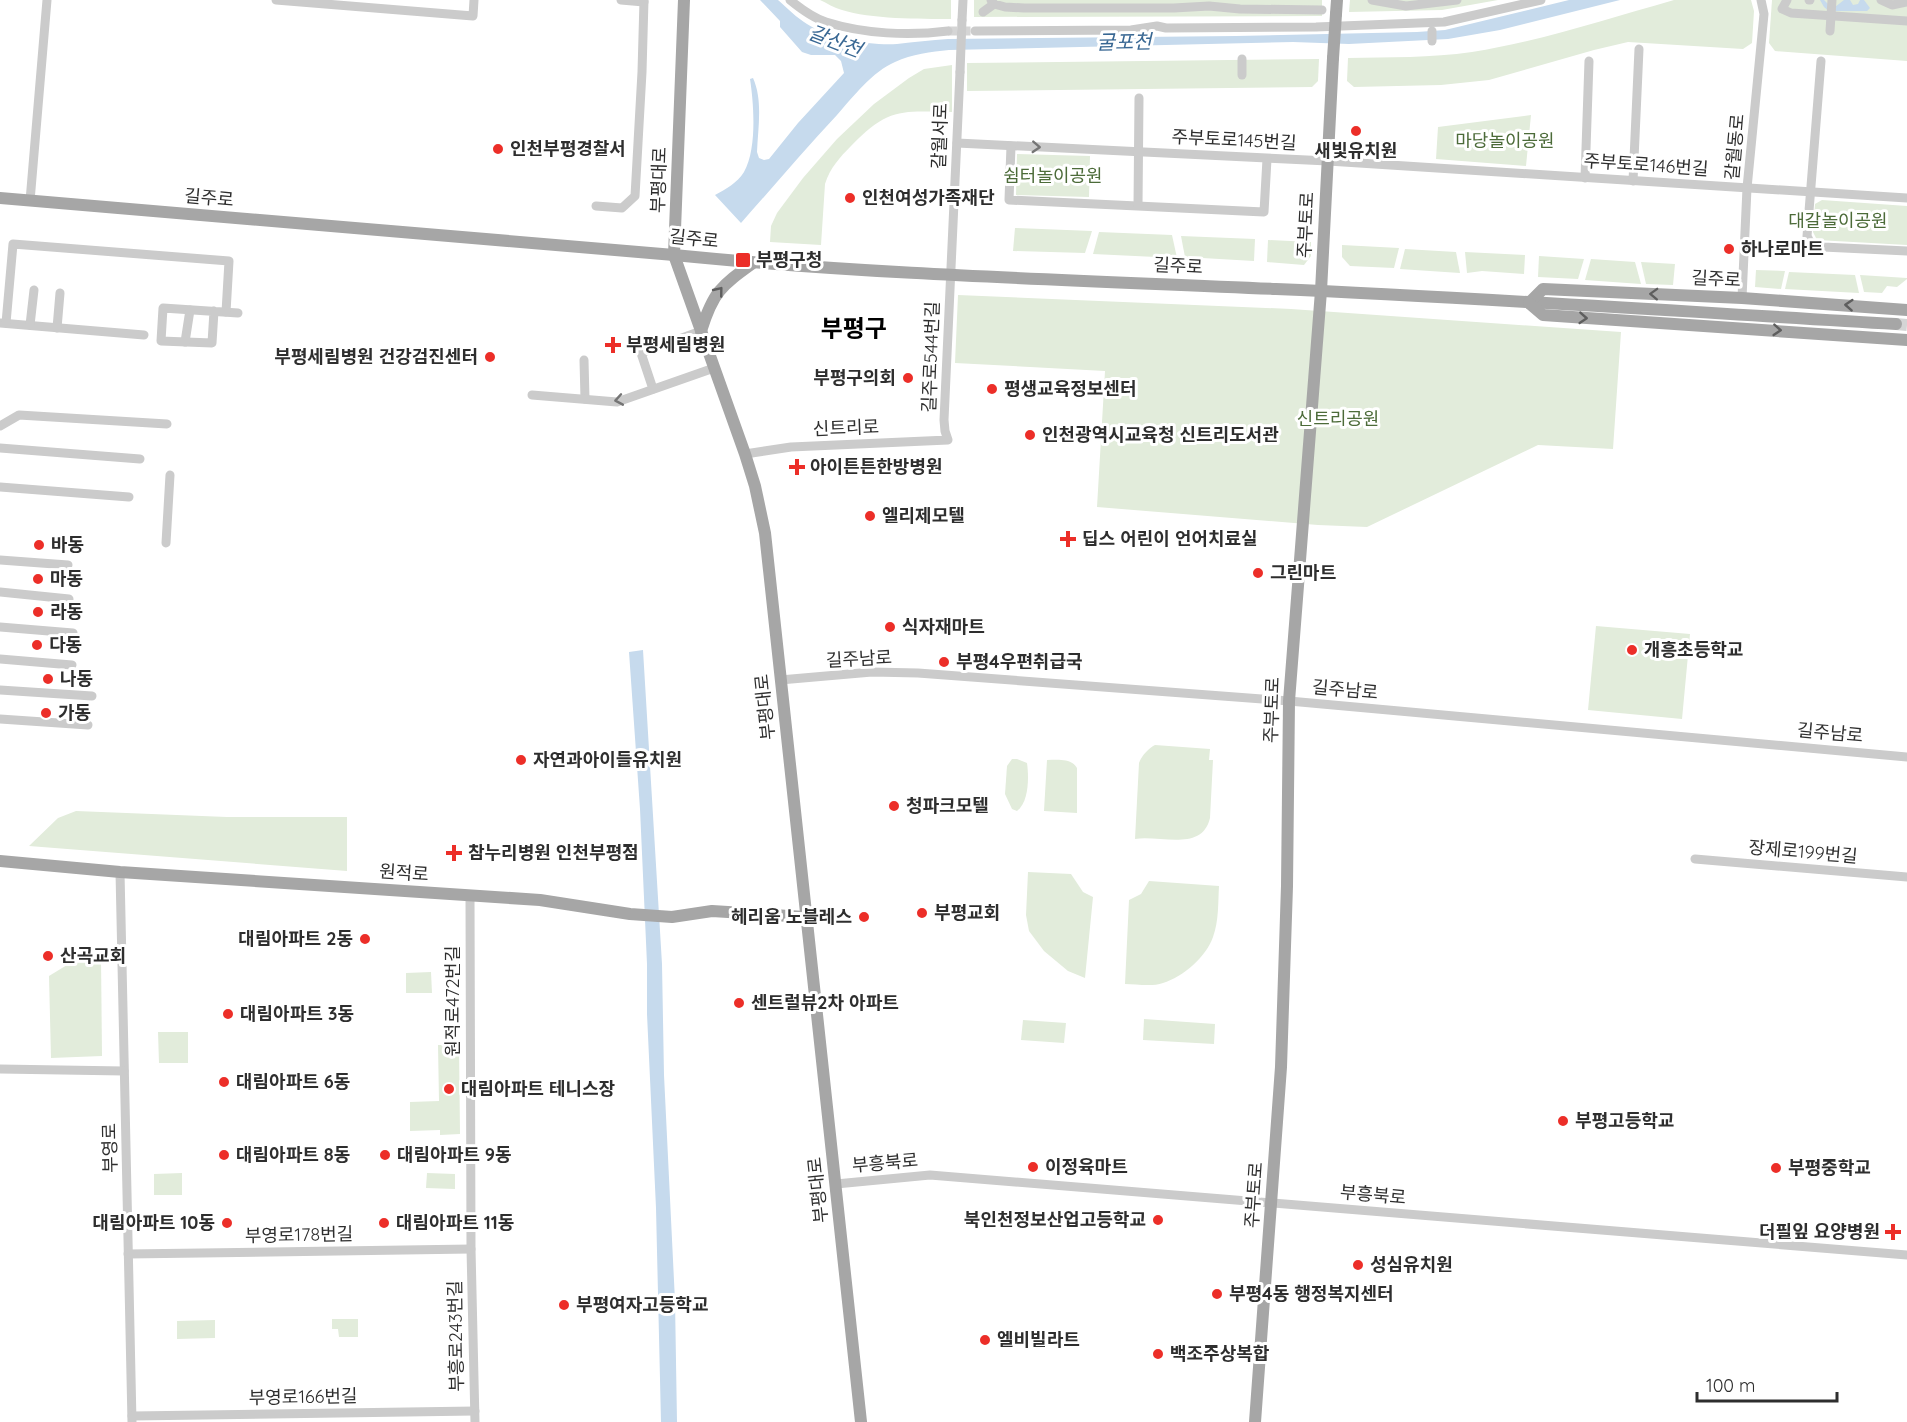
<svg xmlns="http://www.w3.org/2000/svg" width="1907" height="1422" font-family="Quicksand,'Noto Sans KR',sans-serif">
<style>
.green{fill:#e2ecdb}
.water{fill:#c6daed}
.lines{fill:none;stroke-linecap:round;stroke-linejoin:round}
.minor-tunnel{stroke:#d5d5d5;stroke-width:9;stroke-dasharray:9 4.5;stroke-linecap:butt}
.major-tunnel{stroke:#d5d5d5;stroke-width:12;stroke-dasharray:12 6;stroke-linecap:butt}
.minor{stroke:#cbcbcb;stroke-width:9}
.major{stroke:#a6a6a6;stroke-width:12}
.minor-bridge{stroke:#cbcbcb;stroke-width:9}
.major-bridge{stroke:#a6a6a6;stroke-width:12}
.oneway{stroke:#757575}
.oneway2{stroke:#5e5e5e}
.poi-dot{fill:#ec2e28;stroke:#fff;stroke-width:2}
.labels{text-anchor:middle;stroke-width:6;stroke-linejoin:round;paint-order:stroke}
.street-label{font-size:18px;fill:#2e2e2e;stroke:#fff}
.park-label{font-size:18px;fill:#4c6b39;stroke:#fff}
.poi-label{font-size:18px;font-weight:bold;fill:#2e2e2e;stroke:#fff;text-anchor:start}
.water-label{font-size:20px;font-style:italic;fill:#386793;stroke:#fff}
.district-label{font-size:24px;font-weight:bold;fill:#000;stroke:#fff}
</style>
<rect width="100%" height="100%" fill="#fff"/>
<!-- green -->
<g class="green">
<path d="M820,0H951V19C920,19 870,19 842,10C834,8 827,3 820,0Z"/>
<polygon points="974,0 1322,0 1322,16 974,17"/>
<polygon points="1350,0 1498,0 1442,10 1349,12"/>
<path d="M1674,0H1751L1754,11L1752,43L1743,49L1628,42L1594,50L1489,80L1441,85L1354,87L1347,81L1348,58C1389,57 1431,58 1472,52C1541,41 1607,19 1674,0Z"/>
<polygon points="1772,0 1907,0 1907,61 1775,51 1769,43"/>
<polygon points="1319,59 1318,81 1312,87 967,91 967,63"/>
<path d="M952,65V112C902,111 888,107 851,146C840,157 830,168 825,184L821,245L770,242L771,226L777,213L803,178L837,139L874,104L909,78L924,69Z"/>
<polygon points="1531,115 1526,166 1436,159 1438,127"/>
<polygon points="1017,154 1090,156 1089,197 1016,195"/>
<polygon points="1822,200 1907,206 1907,245 1817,240 1813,232 1815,204"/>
<polygon points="1015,228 1092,231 1085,253 1013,251"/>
<polygon points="1099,232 1172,235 1177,258 1093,254"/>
<polygon points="1181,236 1255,239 1254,261 1185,257"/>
<polygon points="1268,240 1311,242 1311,256 1304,265 1267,262"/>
<polygon points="1342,245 1399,248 1394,268 1350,266 1342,257"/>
<polygon points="1405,249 1456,252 1460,273 1400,269"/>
<polygon points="1465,252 1525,255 1524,274 1482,271 1467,273"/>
<polygon points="1539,256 1584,259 1578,279 1538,277"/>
<polygon points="1591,259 1635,262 1641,284 1585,280"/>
<polygon points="1641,262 1675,264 1673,285 1646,284"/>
<polygon points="1756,270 1785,271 1781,289 1755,287"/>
<polygon points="1789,272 1855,275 1859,293 1785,289"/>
<polygon points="1860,275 1907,278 1907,279 1897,287 1887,286 1882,293 1864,292"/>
<polygon points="958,295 1291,309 1621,332 1613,449 1538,445 1367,527 1318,525 1097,507 1105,371 955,363"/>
<polygon points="1596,626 1690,634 1682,719 1588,710"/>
<path d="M1155,745L1210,749L1209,760H1213L1210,818C1202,852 1161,835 1135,839L1139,763C1142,755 1149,748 1155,745Z"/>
<path d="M1012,759H1017L1027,763C1029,777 1029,802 1017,811L1012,809L1005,794L1007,766Z"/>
<path d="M1047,760C1058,760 1071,758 1077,768V813L1044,811Z"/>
<polygon points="76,811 227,817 347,817 347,871 29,846 58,818"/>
<polygon points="1028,872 1071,874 1083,892 1093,897 1085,978 1068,971 1044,951 1029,931 1026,915"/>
<path d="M1149,881L1219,886C1218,902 1219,921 1213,937C1206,957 1183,977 1163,983C1152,987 1136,984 1125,984L1129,900L1141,894Z"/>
<polygon points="101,957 102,1056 51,1058 49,976 67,965"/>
<polygon points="431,972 432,993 406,993 406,973"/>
<polygon points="1144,1019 1215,1024 1214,1044 1143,1040"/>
<polygon points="1023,1020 1066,1023 1064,1043 1021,1040"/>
<polygon points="158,1032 188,1032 188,1063 159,1063"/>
<polygon points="438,1045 459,1045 460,1134 440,1135 440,1130 410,1131 410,1102 439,1101"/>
<polygon points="182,1173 182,1195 154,1195 154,1174"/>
<polygon points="427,1173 455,1174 455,1189 426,1188"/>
<polygon points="332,1319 358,1319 358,1337 339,1337 338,1329 332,1329"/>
<polygon points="215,1320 215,1338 177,1339 177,1321"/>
</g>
<!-- water -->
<g class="water">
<path d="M760,0H778C787,8 797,18 807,24C828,38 872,46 897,44C914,42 931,40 948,39L1236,36L1417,32L1445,30L1569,0H1620L1500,30L1448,39L1349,44L1293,42L949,50C931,52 912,54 895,62C873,71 852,98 837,115C804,150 773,187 741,223L715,195C726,189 737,183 744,172C757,149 754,105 750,79L753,78C763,100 758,128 757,152L759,158L764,160L769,159L798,123L844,73L841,61L835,55H811L802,52L780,27V21Z"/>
<polygon points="1820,0 1824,0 1830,6 1835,7 1844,0 1850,0 1853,5 1858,4 1860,0 1864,0 1870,8 1867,11 1829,11 1824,7"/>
<polygon points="643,650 662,964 664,1075 675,1301 677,1422 661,1422 656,1208 647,1014 647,964 640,809 629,652"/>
</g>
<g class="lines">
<!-- minor-tunnel -->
<polyline class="minor-tunnel" points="948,31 975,31"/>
<!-- major-tunnel -->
<polyline class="major-tunnel" points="1896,324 1907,325"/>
<!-- minor -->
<g class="minor">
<polyline points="276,0 473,16 474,0"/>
<polyline points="621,0 644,2"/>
<path d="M790,0C801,9 813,18 826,22C864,34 909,36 948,31"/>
<polyline points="991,0 994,4 1005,7 1024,8 1174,8 1209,6 1240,9 1322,10"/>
<polyline points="1372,0 1406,6 1457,0"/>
<polyline points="1787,0 1782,9 1791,13 1907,21"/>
<polyline points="1809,0 1810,0"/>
<polyline points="1881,0 1892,5 1907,2"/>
<polyline points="983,12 994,4"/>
<polyline points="962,20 963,0"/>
<polyline points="975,31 1131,30 1157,26 1166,28 1316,27 1444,22 1541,0"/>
<polyline points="1830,31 1832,0"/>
<polyline points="1432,41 1432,31"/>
<polyline points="1242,59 1242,75"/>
<polyline points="1821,61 1807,236 1810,242 1823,247 1907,251"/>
<polyline points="957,143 1328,161 1907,198"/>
<polyline points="1011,146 1009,200 1264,212 1267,159"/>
<polyline points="1585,178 1589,61"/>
<polyline points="1633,181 1639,49"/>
<polyline points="30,201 47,0"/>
<polyline points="1138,205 1139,98"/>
<polyline points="596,206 622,208 635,196 642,72 644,0"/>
<polyline points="1742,298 1747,188 1764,14 1761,0"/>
<polyline points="214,311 212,343 161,341 163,308 238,313"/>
<polyline points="0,323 144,335"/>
<polyline points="6,323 13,244 229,261 226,312"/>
<polyline points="30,325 34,290"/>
<polyline points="57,328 60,293"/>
<polyline points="185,342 190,310"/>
<polyline points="584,360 585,399"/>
<polyline points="653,389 641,353 701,331"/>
<polyline points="532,395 617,402 714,368"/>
<polyline points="0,426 19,415 167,424"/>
<polyline points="0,448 140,459"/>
<polyline points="745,454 791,447 948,440 945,431 944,420 960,72"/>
<polyline points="0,487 129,497"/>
<polyline points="166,543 170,475"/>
<polyline points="0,560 68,565"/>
<polyline points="0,592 69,599"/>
<polyline points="0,627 73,633"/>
<polyline points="0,659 72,665"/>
<polyline points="780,680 872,672 918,673 1289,701 1907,757"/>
<polyline points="0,690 92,696"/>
<polyline points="0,719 88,725"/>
<polyline points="1695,859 1907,877"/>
<polyline points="120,872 132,1422"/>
<polyline points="470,896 471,1249 475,1422"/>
<polyline points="0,1069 124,1071"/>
<polyline points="836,1184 930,1175 1907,1255"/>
<polyline points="128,1254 471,1249"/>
<polyline points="132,1416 475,1411"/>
</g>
<!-- major -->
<g class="major">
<polyline points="684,0 674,255 745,454 755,486 765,533 861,1422"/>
<polyline points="1336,14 1337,0"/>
<path d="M0,198L674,255C874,275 1075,280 1276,289C1483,298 1690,312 1896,324"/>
<polyline points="1529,303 1543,289 1742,298 1907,310"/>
<polyline points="1529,303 1543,315 1907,340"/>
<path d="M701,331C713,292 721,286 753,263"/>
<polyline points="0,861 120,872 540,900 630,914 672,917 712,911 805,917"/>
<polyline points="1255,1422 1281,1067 1287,886 1289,701 1321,291 1333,58"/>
</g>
<!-- minor-bridge -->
<polyline class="minor-bridge" points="960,72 962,20"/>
<!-- major-bridge -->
<polyline class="major-bridge" points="1333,58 1336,14"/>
</g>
<!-- one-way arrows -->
<defs><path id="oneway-chevron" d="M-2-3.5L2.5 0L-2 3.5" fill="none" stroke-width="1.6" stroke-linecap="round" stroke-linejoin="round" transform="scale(1.5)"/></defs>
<g class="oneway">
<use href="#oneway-chevron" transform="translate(1036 147) rotate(3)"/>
<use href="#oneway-chevron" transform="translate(619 400) rotate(170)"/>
</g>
<g class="oneway2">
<use href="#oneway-chevron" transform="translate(719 291) rotate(-51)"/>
<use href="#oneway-chevron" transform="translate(1654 294) rotate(-178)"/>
<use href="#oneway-chevron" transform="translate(1849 305) rotate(-176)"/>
<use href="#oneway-chevron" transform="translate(1583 318) rotate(4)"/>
<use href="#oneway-chevron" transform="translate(1777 330) rotate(4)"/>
</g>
<!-- markers -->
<g class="poi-dot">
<circle cx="1356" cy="131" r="6"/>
<circle cx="498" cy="149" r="6"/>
<circle cx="850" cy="198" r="6"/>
<circle cx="1729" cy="249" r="6"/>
<rect x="735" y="252" width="16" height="16" rx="3"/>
<path d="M610 336h6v6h6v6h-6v6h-6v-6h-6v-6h6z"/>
<circle cx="490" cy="357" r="6"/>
<circle cx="908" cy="378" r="6"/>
<circle cx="992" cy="389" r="6"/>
<circle cx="1030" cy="435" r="6"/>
<path d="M794 458h6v6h6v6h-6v6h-6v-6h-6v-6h6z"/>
<circle cx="870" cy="516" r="6"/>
<path d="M1065 530h6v6h6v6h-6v6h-6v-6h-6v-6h6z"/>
<circle cx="39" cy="545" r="6"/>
<circle cx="1258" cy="573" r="6"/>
<circle cx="38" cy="579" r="6"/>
<circle cx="38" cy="612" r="6"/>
<circle cx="890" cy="627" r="6"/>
<circle cx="37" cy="645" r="6"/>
<circle cx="1632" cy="650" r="6"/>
<circle cx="944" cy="662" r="6"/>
<circle cx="48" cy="679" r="6"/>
<circle cx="46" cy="713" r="6"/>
<circle cx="521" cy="760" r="6"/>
<circle cx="894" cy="806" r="6"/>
<path d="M451 844h6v6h6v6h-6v6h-6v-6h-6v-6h6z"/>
<circle cx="922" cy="913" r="6"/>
<circle cx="864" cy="917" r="6"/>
<circle cx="365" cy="939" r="6"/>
<circle cx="48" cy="956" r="6"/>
<circle cx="739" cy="1003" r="6"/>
<circle cx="228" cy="1014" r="6"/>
<circle cx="224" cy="1082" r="6"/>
<circle cx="449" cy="1089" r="6"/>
<circle cx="1563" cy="1121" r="6"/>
<circle cx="224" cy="1155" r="6"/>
<circle cx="385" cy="1155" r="6"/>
<circle cx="1033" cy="1167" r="6"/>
<circle cx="1776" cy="1168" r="6"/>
<circle cx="1158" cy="1220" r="6"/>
<circle cx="227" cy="1223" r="6"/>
<circle cx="384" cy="1223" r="6"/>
<path d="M1890 1223h6v6h6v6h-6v6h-6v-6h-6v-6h6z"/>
<circle cx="1358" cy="1265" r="6"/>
<circle cx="1217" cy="1294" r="6"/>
<circle cx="564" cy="1305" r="6"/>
<circle cx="985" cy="1340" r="6"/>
<circle cx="1158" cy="1354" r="6"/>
</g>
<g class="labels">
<!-- street labels -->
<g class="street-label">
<text transform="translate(940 136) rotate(-88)" y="6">갈월서로</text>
<text transform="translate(1234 140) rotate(3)" y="6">주부토로145번길</text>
<text transform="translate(1735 147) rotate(-85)" y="6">갈월동로</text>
<text transform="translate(1646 165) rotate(4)" y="6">주부토로146번길</text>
<text transform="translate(659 180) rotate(-88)" y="6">부평대로</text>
<text transform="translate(209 198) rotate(5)" y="6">길주로</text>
<text transform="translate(1306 225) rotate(-87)" y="6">주부토로</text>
<text transform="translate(694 239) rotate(6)" y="6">길주로</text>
<text transform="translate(1178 266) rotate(3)" y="6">길주로</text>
<text transform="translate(1716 279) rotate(3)" y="6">길주로</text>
<text transform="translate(931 357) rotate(-88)" y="6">길주로544번길</text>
<text transform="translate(846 428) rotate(-2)" y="6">신트리로</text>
<text transform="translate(859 659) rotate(-3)" y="6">길주남로</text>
<text transform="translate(1345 690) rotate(5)" y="6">길주남로</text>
<text transform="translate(765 707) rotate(-96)" y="6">부평대로</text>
<text transform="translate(1272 710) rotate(-88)" y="6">주부토로</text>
<text transform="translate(1830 733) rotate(5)" y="6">길주남로</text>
<text transform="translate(1803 852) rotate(5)" y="6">장제로199번길</text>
<text transform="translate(404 873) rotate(4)" y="6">원적로</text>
<text transform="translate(453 1001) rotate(-90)" y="6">원적로472번길</text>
<text transform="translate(110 1148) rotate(-91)" y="6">부영로</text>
<text transform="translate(885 1163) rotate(-5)" y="6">부흥북로</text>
<text transform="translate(818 1190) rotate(-96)" y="6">부평대로</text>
<text transform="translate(1254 1195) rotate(-86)" y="6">주부토로</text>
<text transform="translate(1373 1195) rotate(5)" y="6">부흥북로</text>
<text transform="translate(299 1235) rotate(-1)" y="6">부영로178번길</text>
<text transform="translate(456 1336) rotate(-91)" y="6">부흥로243번길</text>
<text transform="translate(303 1397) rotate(-1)" y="6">부영로166번길</text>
</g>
<!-- park labels -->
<g class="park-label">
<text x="1505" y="147">마당놀이공원</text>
<text x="1053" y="182">쉼터놀이공원</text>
<text x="1838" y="227">대갈놀이공원</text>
<text x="1338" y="425">신트리공원</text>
</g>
<!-- poi labels -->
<g class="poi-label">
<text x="510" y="155">인천부평경찰서</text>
<text x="1356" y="157" text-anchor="middle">새빛유치원</text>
<text x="862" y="204">인천여성가족재단</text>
<text x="1741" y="255">하나로마트</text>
<text x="756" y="266">부평구청</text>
<text x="626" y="351">부평세림병원</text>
<text x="478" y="363" text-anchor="end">부평세림병원 건강검진센터</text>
<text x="896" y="384" text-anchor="end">부평구의회</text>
<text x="1004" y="395">평생교육정보센터</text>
<text x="1042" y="441">인천광역시교육청 신트리도서관</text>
<text x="810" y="473">아이튼튼한방병원</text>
<text x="882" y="522">엘리제모텔</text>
<text x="1082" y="545">딥스 어린이 언어치료실</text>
<text x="51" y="551">바동</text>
<text x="1270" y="579">그린마트</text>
<text x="50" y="585">마동</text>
<text x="50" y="618">라동</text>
<text x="902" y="633">식자재마트</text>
<text x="49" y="651">다동</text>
<text x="1644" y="656">개흥초등학교</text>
<text x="956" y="668">부평4우편취급국</text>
<text x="60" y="685">나동</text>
<text x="58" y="719">가동</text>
<text x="533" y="766">자연과아이들유치원</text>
<text x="906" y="812">청파크모텔</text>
<text x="468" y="859">참누리병원 인천부평점</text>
<text x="934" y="919">부평교회</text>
<text x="852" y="923" text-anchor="end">헤리움 노블레스</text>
<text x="353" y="945" text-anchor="end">대림아파트 2동</text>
<text x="60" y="962">산곡교회</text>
<text x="751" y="1009">센트럴뷰2차 아파트</text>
<text x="240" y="1020">대림아파트 3동</text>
<text x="236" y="1088">대림아파트 6동</text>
<text x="461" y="1095">대림아파트 테니스장</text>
<text x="1575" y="1127">부평고등학교</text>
<text x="236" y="1161">대림아파트 8동</text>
<text x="397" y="1161">대림아파트 9동</text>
<text x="1045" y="1173">이정육마트</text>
<text x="1788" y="1174">부평중학교</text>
<text x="1146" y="1226" text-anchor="end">북인천정보산업고등학교</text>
<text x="215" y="1229" text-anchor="end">대림아파트 10동</text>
<text x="396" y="1229">대림아파트 11동</text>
<text x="1880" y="1238" text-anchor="end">더필잎 요양병원</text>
<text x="1370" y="1271">성심유치원</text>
<text x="1229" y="1300">부평4동 행정복지센터</text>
<text x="576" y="1311">부평여자고등학교</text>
<text x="997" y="1346">엘비빌라트</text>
<text x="1170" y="1360">백조주상복합</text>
</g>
<!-- water labels -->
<g class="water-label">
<text transform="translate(835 41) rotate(21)" y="7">갈산천</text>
<text transform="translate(1124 42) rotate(-1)" y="7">굴포천</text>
</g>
<!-- district labels -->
<g class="district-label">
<text x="854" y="337">부평구</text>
</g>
</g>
<!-- scale -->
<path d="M1697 1392v9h140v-9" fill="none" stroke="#2e2e2e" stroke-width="3"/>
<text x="1706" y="1392" font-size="18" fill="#2e2e2e" stroke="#ffffff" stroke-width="4.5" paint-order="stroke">100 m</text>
</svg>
